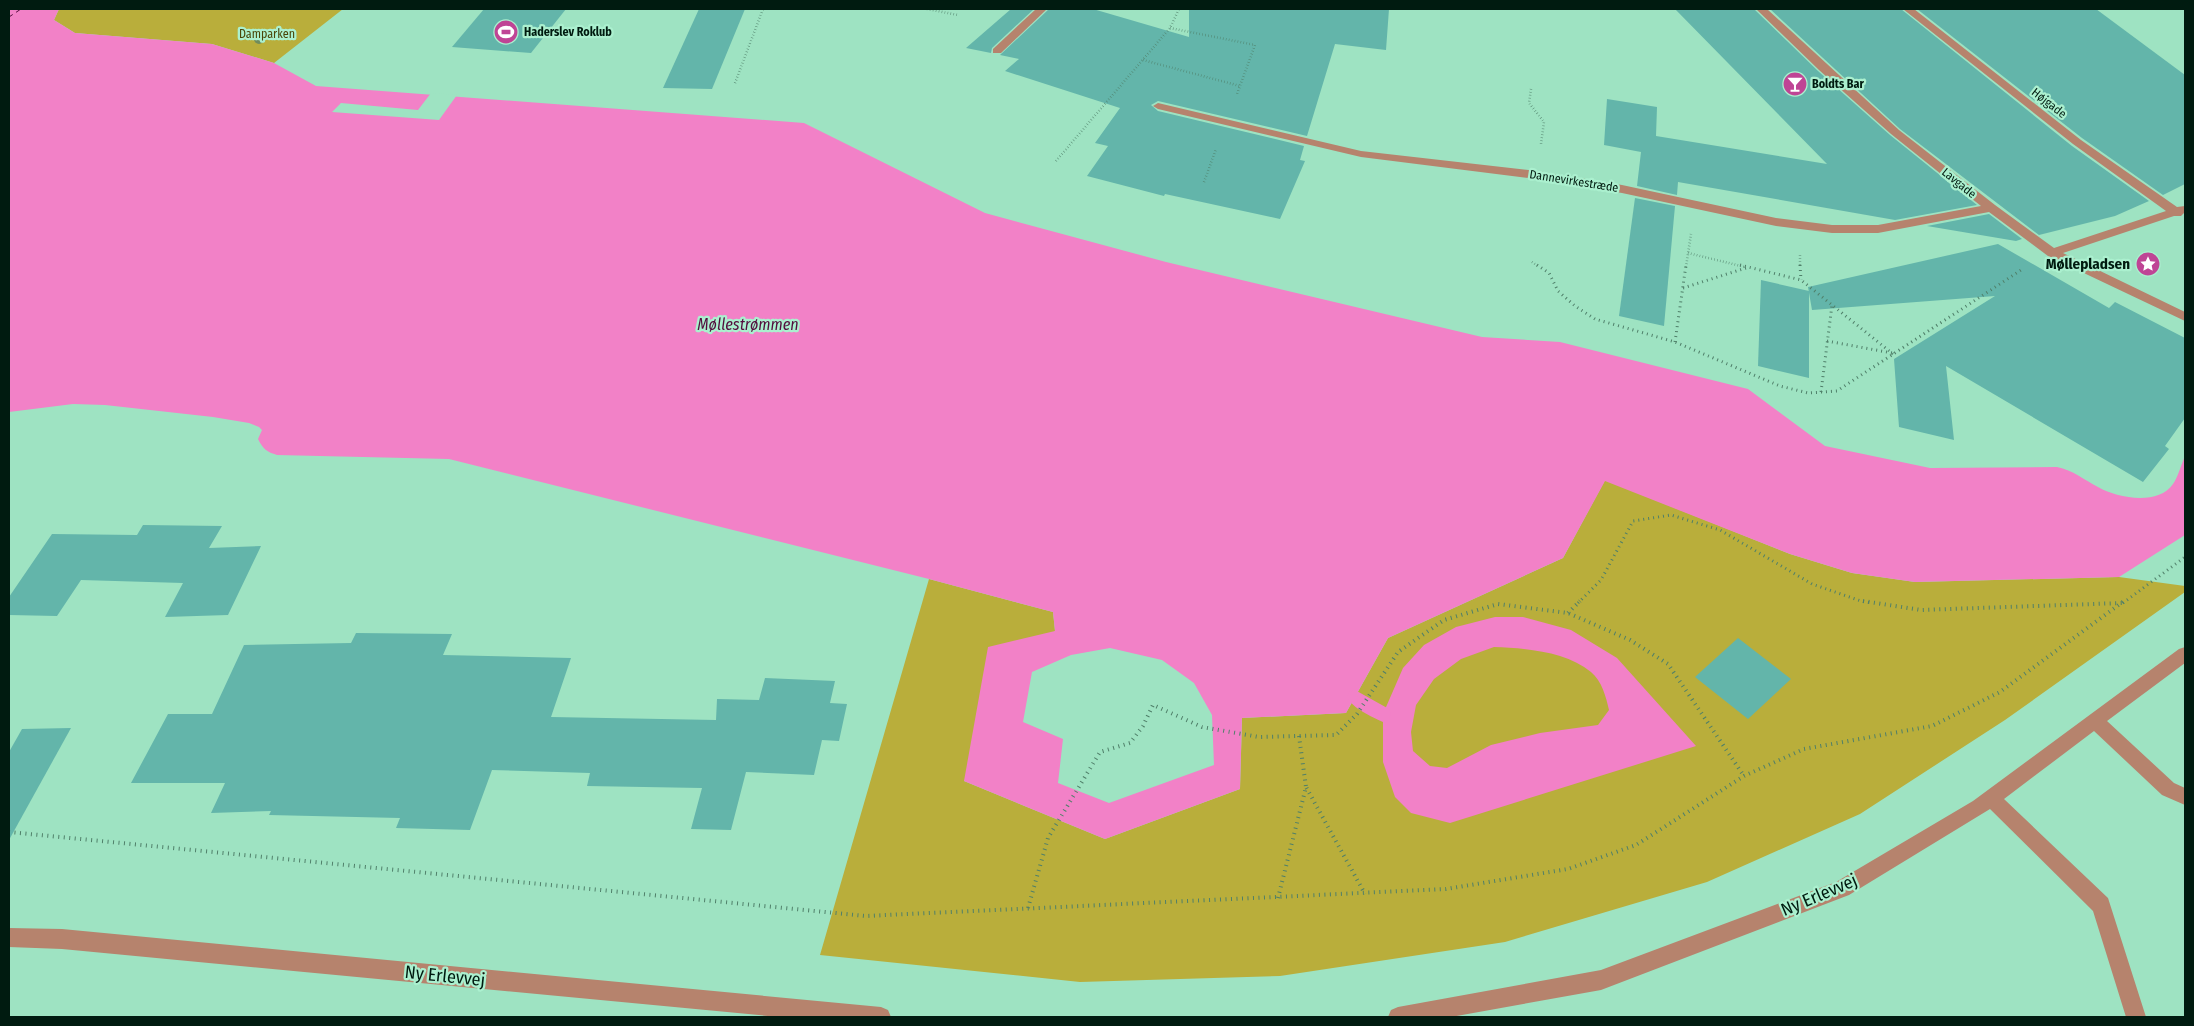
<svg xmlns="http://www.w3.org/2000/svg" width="2194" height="1026" font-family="'Fira Sans Condensed',sans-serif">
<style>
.green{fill:#b9ae3b}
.water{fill:#f281c7;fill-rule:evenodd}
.pier{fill:#9ee3c2}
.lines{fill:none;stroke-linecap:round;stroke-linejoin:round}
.stream{fill:#f281c7;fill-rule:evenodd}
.ferry{stroke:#530d3d;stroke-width:1;stroke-dasharray:4.5 4;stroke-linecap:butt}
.building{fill:#63b5aa}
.path-far2{stroke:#4f7f69;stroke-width:2.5;stroke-dasharray:0.5 2.5;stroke-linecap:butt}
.path-far1{stroke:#4f7f69;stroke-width:3;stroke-dasharray:1 4;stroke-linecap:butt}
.path{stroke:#4f7f69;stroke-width:4;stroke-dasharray:1 4.5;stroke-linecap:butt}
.minor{fill:#b6836d;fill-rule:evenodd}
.tree{fill:#708c5c}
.labels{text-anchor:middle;stroke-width:4.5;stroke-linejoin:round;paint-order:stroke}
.far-poi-label{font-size:12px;font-weight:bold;fill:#001b10;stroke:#abf0cf;text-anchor:start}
.far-park-label{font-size:12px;fill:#4a4508;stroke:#abf0cf}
.far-street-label{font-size:12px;fill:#001b10;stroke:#abf0cf}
.poi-label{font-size:15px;font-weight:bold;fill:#001b10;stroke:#abf0cf;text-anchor:end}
.water-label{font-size:16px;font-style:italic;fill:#530d3d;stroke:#abf0cf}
.near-street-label{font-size:18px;fill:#001b10;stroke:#abf0cf}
</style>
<rect width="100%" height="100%" fill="#9ee3c2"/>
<!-- green -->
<g class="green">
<polygon points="59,9 343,9 274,63 212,44 75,33 54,20"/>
<polygon points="1605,480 1790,554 1852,573 1915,582 2119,577 2185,586 2185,592 2005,720 1860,814 1707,882 1505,942 1280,976 1080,982 820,955 929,579 1053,612 1055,631 964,781 1105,839 1240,789 1242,718 1346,713 1388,638 1563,558"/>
</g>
<!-- water -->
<g class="water">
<path d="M9,9H59L54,20L75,33L212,44L274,63L316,86L804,123L985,213L1166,262L1482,337L1560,342L1748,389L1825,446L1930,468L2057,467C2073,470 2084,480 2098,487C2117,498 2158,506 2173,484C2178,477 2181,465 2185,456V535L2119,577L1915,582L1852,573L1790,554L1605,481L1563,558L1388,638L1346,713L1242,718L1240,789L1105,839L964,781L988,647L1055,631L1053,612L929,579L449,459L277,455C267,452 263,449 258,439L262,430L259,427L249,423L213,417L105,405L73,404L9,412ZM1110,648L1162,660L1194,683L1212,715L1214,765L1109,803L1058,783L1063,739L1023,722L1032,672L1071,655Z"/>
<path d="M1495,617H1523L1571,630L1617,658L1696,746L1450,823L1411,813L1395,797L1383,762V714L1403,668L1424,645L1456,627ZM1494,647C1524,648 1566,651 1591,672C1602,681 1606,697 1609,710L1598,725L1540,733L1491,745L1447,768L1430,766L1413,751L1411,732L1416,705L1434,679L1461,659Z"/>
</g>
<!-- pier -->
<polygon class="pier" points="431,93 457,95 439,120 332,112 341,103 418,110"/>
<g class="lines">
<!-- stream -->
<path class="stream" d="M1355,690L1389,709L1391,714L1389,719L1383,722C1372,717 1352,708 1347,697L1349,692Z"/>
<!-- ferry -->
<polyline class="ferry" points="9,17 21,9"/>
</g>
<!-- building -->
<g class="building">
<polygon points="484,9 566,9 531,53 452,47"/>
<polygon points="699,9 745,9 712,89 663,88"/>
<polygon points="1011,9 1034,9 992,48 991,53 966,48"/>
<polygon points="1049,9 1093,9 1189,37 1189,9 1389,9 1386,50 1335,44 1307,136 1158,101 1151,105 1158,111 1304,146 1300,160 1305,161 1280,219 1165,194 1164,196 1087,176 1108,146 1095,143 1120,108 1005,71 1019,59 1000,55"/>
<polygon points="1675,9 1754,9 1818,71 1890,135 1977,205 1895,220 1678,182 1677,195 1637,186 1641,152 1604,145 1607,99 1657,107 1656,136 1827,164"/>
<polygon points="1770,9 1901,9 2072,146 2149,201 2115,216 2039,235 1900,129"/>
<polygon points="1917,9 2096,9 2185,75 2185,184 2163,195 2082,138"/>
<polygon points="1635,198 1675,206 1664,326 1619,316"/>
<polygon points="1989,214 2022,239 2016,241 1927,226"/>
<polygon points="1998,244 2109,308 2115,302 2185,338 2185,418 2165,446 2169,449 2143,482 1946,366 1954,440 1899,427 1894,359 1995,296 1812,310 1808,287"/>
<polygon points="1761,280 1809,291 1809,378 1758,366"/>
<polygon points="143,525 222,526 209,548 261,546 228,615 165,617 183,583 81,580 57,616 9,615 9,597 52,534 137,535"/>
<polygon points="356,633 452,634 443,655 571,658 551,717 716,720 717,699 759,700 765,678 835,681 830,703 847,704 839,741 822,740 814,775 746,772 731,830 691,829 702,788 587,786 590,773 492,770 470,830 396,828 400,818 269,815 271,811 211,813 225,783 131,783 168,714 212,714 244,645 351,643"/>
<polygon points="1738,638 1791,679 1748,719 1695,677"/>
<polygon points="71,728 9,840 9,752 22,729"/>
</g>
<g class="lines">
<!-- path-far2 -->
<g class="path-far2">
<polyline points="927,9 958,15"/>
<polyline points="1170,28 1255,45 1237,94"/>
<polyline points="1143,60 1240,86"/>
<polyline points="735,83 763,9"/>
<polyline points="1531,89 1529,103 1544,122 1541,144"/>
<polyline points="1056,161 1170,28 1179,9"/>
<polyline points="1204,182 1216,149"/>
<polyline points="1688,253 1745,267"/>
<polyline points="1800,255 1800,267"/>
<polyline points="1532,262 1539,267"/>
<polyline points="1686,267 1691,234"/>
</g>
<!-- path-far1 -->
<g class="path-far1">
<polyline points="1537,265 1549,273 1558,291 1575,306 1595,319 1675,342 1780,386 1808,393 1837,391 2021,270"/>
<polyline points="1740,265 1801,280 1893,354"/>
<polyline points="1800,265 1801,280"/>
<polyline points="1683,288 1749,267"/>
<polyline points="1827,341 1892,353"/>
<polyline points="1675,342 1686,265"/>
<polyline points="1821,392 1832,305"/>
<polyline points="1578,603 1601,580 1633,521 1671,515 1720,530 1812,584 1861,601 1871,603"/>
<polyline points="2123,603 2185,557"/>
</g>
<!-- path -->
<g class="path">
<polyline points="1863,601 1921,610 2122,603"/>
<polyline points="1568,613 1580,601"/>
<polyline points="1299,736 1306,787"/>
<polyline points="9,832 866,916 1446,889 1568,869 1636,845 1744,776 1804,749 1932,726 2000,692 2124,601"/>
<polyline points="1278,898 1306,787 1365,894"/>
<polyline points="1028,908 1048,838 1100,752 1130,743 1143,726 1153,705 1202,727 1259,737 1336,735 1357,714 1398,652 1444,620 1498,604 1568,613 1630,640 1668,664 1744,776"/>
</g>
<!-- minor -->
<g class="minor">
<polygon points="1036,9 1047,9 1001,53 993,53 993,49"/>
<polygon points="1756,9 1767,9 1899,130 1995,205 2054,248 2166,211 2073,144 1903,9 1914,9 2081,140 2177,207 2185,206 2185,212 2181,216 2174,216 2063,253 2185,312 2185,321 2048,256 1989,212 1878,233 1832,233 1776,226 1622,193 1537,179 1361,157 1158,109 1153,106 1158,103 1361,151 1537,171 1622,185 1776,218 1832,225 1878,225 1981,206 1891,134 1819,70"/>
<polygon points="2185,647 2185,663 2107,721 2174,783 2185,788 2185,805 2162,795 2094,731 2004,799 2108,898 2146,1017 2126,1017 2093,911 1990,809 1849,895 1601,990 1451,1017 1388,1017 1391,1010 1398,1007 1601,970 1836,882 1973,801 2179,649"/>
<polygon points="9,928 62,929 881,1007 888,1010 891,1017 779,1017 62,949 9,947"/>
</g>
</g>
<!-- trees -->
<circle class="tree" cx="259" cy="39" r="5"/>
<!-- icons -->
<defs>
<symbol id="stadium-disc" viewBox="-11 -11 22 22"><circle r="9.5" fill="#bf4495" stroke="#abf0cf"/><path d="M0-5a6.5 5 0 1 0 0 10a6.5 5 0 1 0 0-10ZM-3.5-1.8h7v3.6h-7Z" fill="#fff"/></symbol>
<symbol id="bar-disc" viewBox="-11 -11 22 22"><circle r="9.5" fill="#bf4495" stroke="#abf0cf"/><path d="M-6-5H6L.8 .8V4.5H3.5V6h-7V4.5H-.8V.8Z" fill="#fff"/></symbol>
<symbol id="sight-disc" viewBox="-11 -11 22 22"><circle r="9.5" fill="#bf4495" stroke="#abf0cf"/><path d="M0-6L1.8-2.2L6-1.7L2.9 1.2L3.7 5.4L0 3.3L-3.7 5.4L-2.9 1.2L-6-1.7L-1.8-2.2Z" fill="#fff"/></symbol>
</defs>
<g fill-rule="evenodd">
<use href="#stadium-disc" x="492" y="18" width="28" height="28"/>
<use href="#bar-disc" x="1781" y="70" width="28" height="28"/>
<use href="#sight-disc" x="2134" y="250" width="28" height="28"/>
</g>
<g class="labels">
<!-- far-poi labels -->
<g class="far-poi-label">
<text x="524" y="36">Haderslev Roklub</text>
<text x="1812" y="88">Boldts Bar</text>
</g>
<!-- far-park labels -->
<g class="far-park-label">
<text x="267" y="38">Damparken</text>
</g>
<!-- far-street labels -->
<g class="far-street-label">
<text transform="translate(2049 103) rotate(38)" y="4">Højgade</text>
<text transform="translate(1574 181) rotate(9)" y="4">Dannevirkestræde</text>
<text transform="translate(1959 183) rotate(39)" y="4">Lavgade</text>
</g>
<!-- poi labels -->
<g class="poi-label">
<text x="2130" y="269">Møllepladsen</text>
</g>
<!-- water labels -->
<g class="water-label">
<text x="748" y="330">Møllestrømmen</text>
</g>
<!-- near-street labels -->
<g class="near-street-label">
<text transform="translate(1819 895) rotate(-23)" y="6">Ny Erlevvej</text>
<text transform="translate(445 976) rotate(6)" y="6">Ny Erlevvej</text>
</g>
</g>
<!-- border -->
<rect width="2194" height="1026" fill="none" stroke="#001b10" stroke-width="20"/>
</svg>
